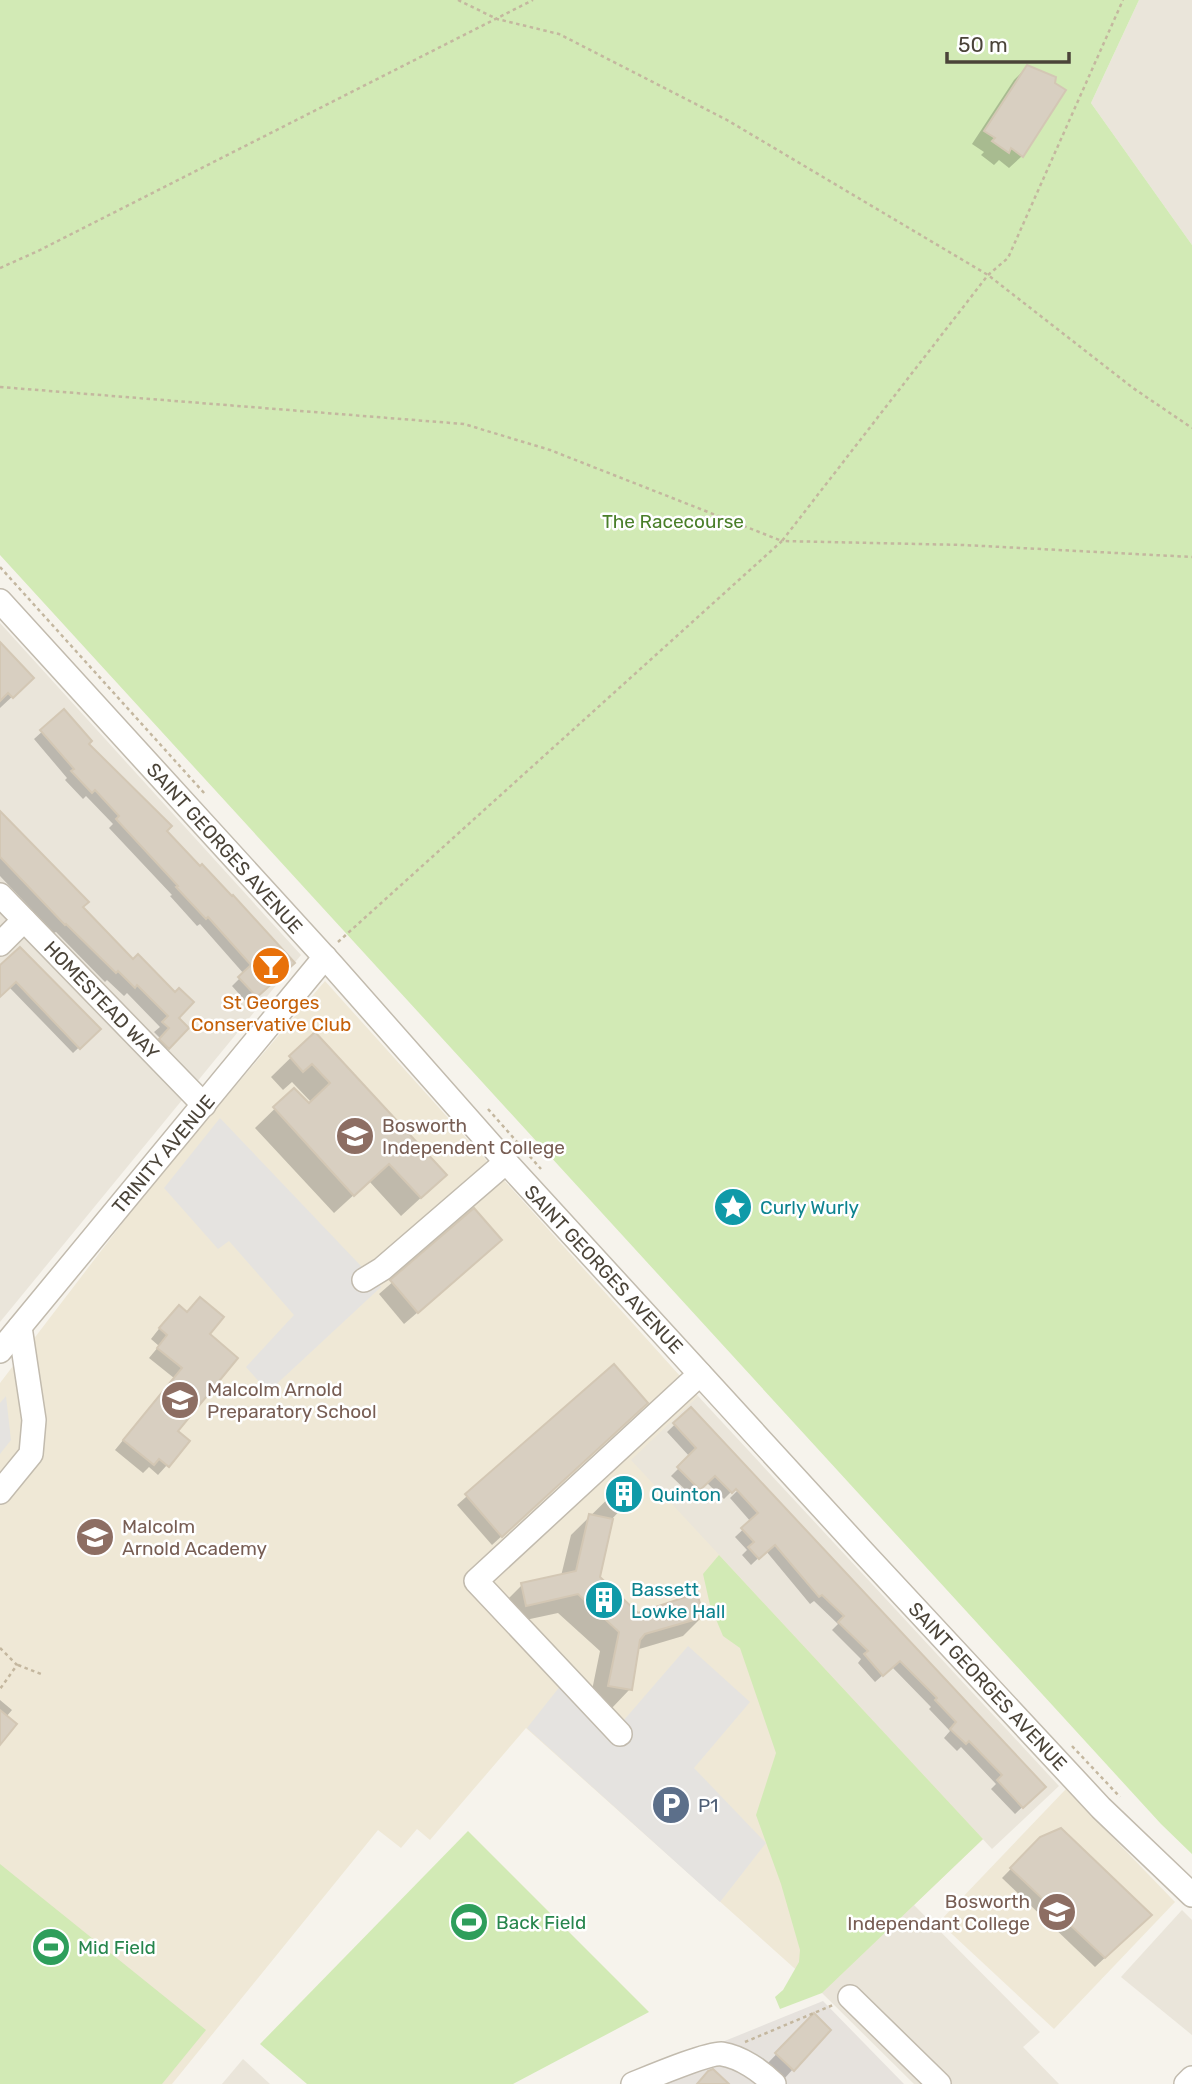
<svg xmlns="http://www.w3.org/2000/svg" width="1192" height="2084" font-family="Rubik,sans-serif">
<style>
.residential{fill:#eae5da}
.industrial{fill:#e6e2dd}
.education{fill:#efe8d6}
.green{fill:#d2eab5}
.parking{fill:#e5e3e0}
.shadow{fill:#0003}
.building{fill:#d8cfc1;stroke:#d3c7b4;stroke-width:2}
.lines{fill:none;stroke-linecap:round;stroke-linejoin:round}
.minor-casing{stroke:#c2bbae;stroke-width:26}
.path{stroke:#c4b79f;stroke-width:2.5;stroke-dasharray:3.5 3.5;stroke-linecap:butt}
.minor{stroke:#fff;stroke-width:23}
.labels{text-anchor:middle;stroke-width:5;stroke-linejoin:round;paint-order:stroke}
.park-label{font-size:19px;fill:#4a7f2a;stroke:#fff}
.street-label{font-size:19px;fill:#4b4439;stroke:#fff}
.food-label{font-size:19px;fill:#c56008;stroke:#fff}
.education-label{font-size:19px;fill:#785e54;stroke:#fff;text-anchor:start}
.culture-label{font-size:19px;fill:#0d838f;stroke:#fff;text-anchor:start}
.service-label{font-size:19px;fill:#4e5e75;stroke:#fff;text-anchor:start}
.leisure-label{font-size:19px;fill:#27864d;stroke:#fff;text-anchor:start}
</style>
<rect width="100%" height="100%" fill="#f6f3ec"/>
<!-- residential -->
<g class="residential">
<polygon points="1139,0 1192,0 1192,245 1091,103"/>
<polygon points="0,623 301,955 0,1322"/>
<polygon points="698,1396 1059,1786 992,1849 630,1460"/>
<polygon points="913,1904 1040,2032 1023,2047 1059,2084 914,2084 822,1993"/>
<polygon points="1182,1910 1192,1920 1192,2035 1121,1977"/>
<polygon points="243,2059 270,2084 222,2084"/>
</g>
<!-- industrial -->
<polygon class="industrial" points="823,2001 904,2084 619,2084"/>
<!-- education -->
<g class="education">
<polygon points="325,981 698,1396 631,1460 983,1839 822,1993 526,1728 430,1840 417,1829 401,1848 378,1830 172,2084 0,2084 0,1383 156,1179"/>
<polygon points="1066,1789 1175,1902 1054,2029 939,1922"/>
</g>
<!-- green -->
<g class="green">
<polygon points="0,0 1139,0 1091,103 1192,245 1192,1854 1161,1824 0,555"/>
<polygon points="719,1555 983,1839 822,1993 780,2009 775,1997 783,1990 799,1962 800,1950 781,1884 756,1815 776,1753 740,1648 723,1636 710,1605 703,1574"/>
<polygon points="468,1831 649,2012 513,2084 307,2084 260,2044"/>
<polygon points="0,1864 206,2030 162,2084 0,2084"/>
</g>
<!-- parking -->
<g class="parking">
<polygon points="220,1118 381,1287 268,1392 246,1367 294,1315 229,1241 218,1249 164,1188"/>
<polygon points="6,1396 11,1440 0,1454 0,1403"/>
<polygon points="688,1646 750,1702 694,1768 766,1843 720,1902 527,1728 561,1685 611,1735"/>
</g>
<!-- shadow -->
<g class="shadow">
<polygon points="1027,67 1022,156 1009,168 999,160 994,165 981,155 984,152 972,144 1014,80"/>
<polygon points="0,644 32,678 0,708"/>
<polygon points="64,712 87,744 285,970 248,1004 232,986 244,974 200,924 197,926 170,896 172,895 109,828 113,824 86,796 83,799 65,780 67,778 34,739"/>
<polygon points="0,814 187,1028 158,1057 151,1049 161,1039 154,1032 160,1027 127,993 124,996 107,980 105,982 56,932 54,933 0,876"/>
<polygon points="0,969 98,1029 73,1053 9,987 0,995"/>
<polygon points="315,1034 425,1194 401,1216 369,1181 334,1213 255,1128 294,1090 309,1106 312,1103 292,1082 283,1090 271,1077"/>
<polygon points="474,1211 487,1253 404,1324 379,1294"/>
<polygon points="169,1316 207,1335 176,1432 167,1465 158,1475 149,1467 143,1473 115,1450 174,1378 149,1358 159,1346 151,1339"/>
<polygon points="613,1367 636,1412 492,1545 457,1505"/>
<polygon points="691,1409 1044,1787 1015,1814 991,1789 996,1784 961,1747 957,1751 944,1738 950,1731 929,1709 931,1707 892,1667 875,1682 858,1663 861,1659 832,1630 838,1624 814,1601 810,1604 766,1551 751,1565 742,1555 747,1550 735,1537 751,1522 730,1498 744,1484 741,1482 724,1499 706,1482 692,1496 671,1476 690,1457 667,1432"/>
<polygon points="627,1480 638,1491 611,1520 598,1577 637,1615 702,1617 683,1636 636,1650 630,1689 611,1709 589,1705 600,1651 558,1613 507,1624 503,1604 522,1585 561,1576 571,1535"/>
<polygon points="0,1700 12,1710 6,1717 0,1742"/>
<polygon points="1041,1838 1141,1924 1095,1967 1002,1878"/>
<polygon points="814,2015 793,2069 784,2079 767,2064"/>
</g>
<!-- building -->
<g class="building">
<polygon points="1027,65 1056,77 1055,83 1066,90 1023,157 1011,148 1009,153 992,141 995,138 984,131"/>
<polygon points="0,642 34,678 13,698 8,693 0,701"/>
<polygon points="64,709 92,741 89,744 172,826 167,831 200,866 202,864 232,896 233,895 295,963 257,997 238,977 251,965 208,917 206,919 176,887 178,886 116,819 119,816 95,790 92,793 71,771 74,769 40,730"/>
<polygon points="0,811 89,902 83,907 133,959 138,954 175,992 179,988 194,1002 179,1018 189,1028 169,1049 159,1039 169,1028 162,1022 168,1016 137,985 135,988 118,971 116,973 66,924 65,925 0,857"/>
<polygon points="20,947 101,1029 80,1049 16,982 0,997 0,965"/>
<polygon points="315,1032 447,1175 421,1198 389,1164 354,1196 273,1107 294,1088 309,1103 330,1083 312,1064 303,1072 289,1056"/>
<polygon points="474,1208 502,1240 418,1313 390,1280"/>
<polygon points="200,1297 224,1317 210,1334 238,1358 178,1431 190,1441 169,1467 159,1459 154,1465 123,1440 182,1368 157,1348 167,1335 159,1328 179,1305 187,1312"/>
<polygon points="614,1364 648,1403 502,1537 465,1494"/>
<polygon points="691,1407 1046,1787 1023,1808 997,1780 1002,1775 969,1741 966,1744 950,1729 956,1722 935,1700 937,1698 900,1661 883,1676 864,1654 868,1651 838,1622 844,1616 822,1595 819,1597 775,1545 759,1559 748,1547 754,1542 741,1528 758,1513 736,1489 732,1493 715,1476 700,1490 677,1467 696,1448 673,1423"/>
<polygon points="627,1477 641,1491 622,1511 608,1497"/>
<polygon points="589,1514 613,1519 600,1577 638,1613 697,1593 704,1617 645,1634 640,1640 632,1690 608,1686 619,1632 578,1594 526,1606 521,1583 576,1571"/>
<polygon points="0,1710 17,1724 0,1745"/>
<polygon points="1061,1828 1152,1915 1105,1958 1010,1868 1040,1837"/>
<polygon points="814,2013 831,2030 794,2071 775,2053"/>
<polygon points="713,2069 729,2084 697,2084 708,2071"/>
</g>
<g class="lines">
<defs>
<g id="minor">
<polyline points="0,601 332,965 506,1162 863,1552 1101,1808 1192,1895"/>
<polyline points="0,895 204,1105"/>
<polyline points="0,944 24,920"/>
<polyline points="364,1280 382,1269 506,1162"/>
<polyline points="0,1351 325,957"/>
<polyline points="0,1492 31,1454 34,1420 20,1327"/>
<polyline points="620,1734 476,1581 700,1374"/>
<polyline points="850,1997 939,2084"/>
<path d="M633,2084C648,2078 710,2052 722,2054C741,2057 761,2071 774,2084"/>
<polyline points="1186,2084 1192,2078"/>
</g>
</defs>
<!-- minor casing -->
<use href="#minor" class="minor-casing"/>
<!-- path -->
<g class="path">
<polyline points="458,0 497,19 559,34 727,120 988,275 1133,388 1192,428"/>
<polyline points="0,268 38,251 533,0"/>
<polyline points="0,387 464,424 550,450 782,541 988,275 1008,258 1123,0"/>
<polyline points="0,567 205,794"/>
<polyline points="338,942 782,541 964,545 1192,557"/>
<polyline points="488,1109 541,1169"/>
<polyline points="0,1648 17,1665 0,1689"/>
<polyline points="18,1665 41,1674"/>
<polyline points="1072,1746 1120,1797"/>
<polyline points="745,2042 833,2005"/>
</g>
<!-- minor -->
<use href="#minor" class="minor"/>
</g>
<!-- icons -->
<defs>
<symbol id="bar-disc" viewBox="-11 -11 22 22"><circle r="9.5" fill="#e8710a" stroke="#fff"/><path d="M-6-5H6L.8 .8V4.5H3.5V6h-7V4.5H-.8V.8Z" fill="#fff"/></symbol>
<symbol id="university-disc" viewBox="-11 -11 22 22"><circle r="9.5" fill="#8d6e63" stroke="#fff"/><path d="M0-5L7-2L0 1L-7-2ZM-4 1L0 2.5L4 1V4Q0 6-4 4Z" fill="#fff"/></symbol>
<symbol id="sight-disc" viewBox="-11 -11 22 22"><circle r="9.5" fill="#0f9aa8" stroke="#fff"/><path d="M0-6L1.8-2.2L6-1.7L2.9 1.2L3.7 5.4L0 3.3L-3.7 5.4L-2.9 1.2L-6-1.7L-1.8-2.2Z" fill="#fff"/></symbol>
<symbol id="school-disc" viewBox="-11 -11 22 22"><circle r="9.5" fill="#8d6e63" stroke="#fff"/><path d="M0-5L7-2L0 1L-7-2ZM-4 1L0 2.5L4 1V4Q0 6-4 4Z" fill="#fff"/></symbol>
<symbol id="building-disc" viewBox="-11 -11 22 22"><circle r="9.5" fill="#0f9aa8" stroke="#fff"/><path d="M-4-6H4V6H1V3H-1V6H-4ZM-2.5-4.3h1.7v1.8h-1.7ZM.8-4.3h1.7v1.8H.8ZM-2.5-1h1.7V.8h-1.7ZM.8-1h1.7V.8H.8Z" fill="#fff"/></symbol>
<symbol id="parking-disc" viewBox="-11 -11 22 22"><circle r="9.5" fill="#5c6f8a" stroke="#fff"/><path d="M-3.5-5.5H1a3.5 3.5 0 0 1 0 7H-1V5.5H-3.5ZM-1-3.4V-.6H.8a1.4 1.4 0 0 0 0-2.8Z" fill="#fff"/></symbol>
<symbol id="stadium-disc" viewBox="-11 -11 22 22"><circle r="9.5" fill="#2e9e5b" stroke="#fff"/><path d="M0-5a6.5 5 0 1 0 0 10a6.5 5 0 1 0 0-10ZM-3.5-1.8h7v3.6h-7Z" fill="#fff"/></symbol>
</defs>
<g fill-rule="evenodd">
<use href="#bar-disc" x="249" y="944" width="44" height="44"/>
<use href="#university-disc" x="333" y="1114" width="44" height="44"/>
<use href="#sight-disc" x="711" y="1185" width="44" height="44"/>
<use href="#school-disc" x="158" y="1378" width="44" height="44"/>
<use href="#building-disc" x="602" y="1472" width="44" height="44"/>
<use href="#school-disc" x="73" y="1515" width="44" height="44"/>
<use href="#building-disc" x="582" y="1578" width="44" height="44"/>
<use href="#parking-disc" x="649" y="1783" width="44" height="44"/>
<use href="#school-disc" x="1035" y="1890" width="44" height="44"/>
<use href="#stadium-disc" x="447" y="1900" width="44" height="44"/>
<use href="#stadium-disc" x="29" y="1925" width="44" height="44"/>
</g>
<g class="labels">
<!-- park labels -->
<g class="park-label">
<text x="673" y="528">The Racecourse</text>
</g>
<!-- street labels -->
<g class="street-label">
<text transform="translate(225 848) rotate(48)" y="7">SAINT GEORGES AVENUE</text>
<text transform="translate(102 1000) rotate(46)" y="7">HOMESTEAD WAY</text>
<text transform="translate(163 1154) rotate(-50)" y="7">TRINITY AVENUE</text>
<text transform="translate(604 1269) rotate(47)" y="7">SAINT GEORGES AVENUE</text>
<text transform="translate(988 1686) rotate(47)" y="7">SAINT GEORGES AVENUE</text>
</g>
<!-- food labels -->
<g class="food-label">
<text x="271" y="1009">St Georges<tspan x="271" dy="22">Conservative Club</tspan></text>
</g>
<!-- education labels -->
<g class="education-label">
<text x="382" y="1132">Bosworth<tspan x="382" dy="22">Independent College</tspan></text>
<text x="207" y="1396">Malcolm Arnold<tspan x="207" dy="22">Preparatory School</tspan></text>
<text x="122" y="1533">Malcolm<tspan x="122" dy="22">Arnold Academy</tspan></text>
<text x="1030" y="1908" text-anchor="end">Bosworth<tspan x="1030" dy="22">Independant College</tspan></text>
</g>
<!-- culture labels -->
<g class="culture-label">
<text x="760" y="1214">Curly Wurly</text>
<text x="651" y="1501">Quinton</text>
<text x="631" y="1596">Bassett<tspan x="631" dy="22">Lowke Hall</tspan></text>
</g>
<!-- service labels -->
<g class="service-label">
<text x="698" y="1812">P1</text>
</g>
<!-- leisure labels -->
<g class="leisure-label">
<text x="496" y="1929">Back Field</text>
<text x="78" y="1954">Mid Field</text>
</g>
</g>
<!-- scale -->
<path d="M947 52v10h122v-10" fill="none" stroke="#4b4439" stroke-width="3.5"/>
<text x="958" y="52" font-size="21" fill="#4b4439" stroke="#ffffff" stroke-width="5" paint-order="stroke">50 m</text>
</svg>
